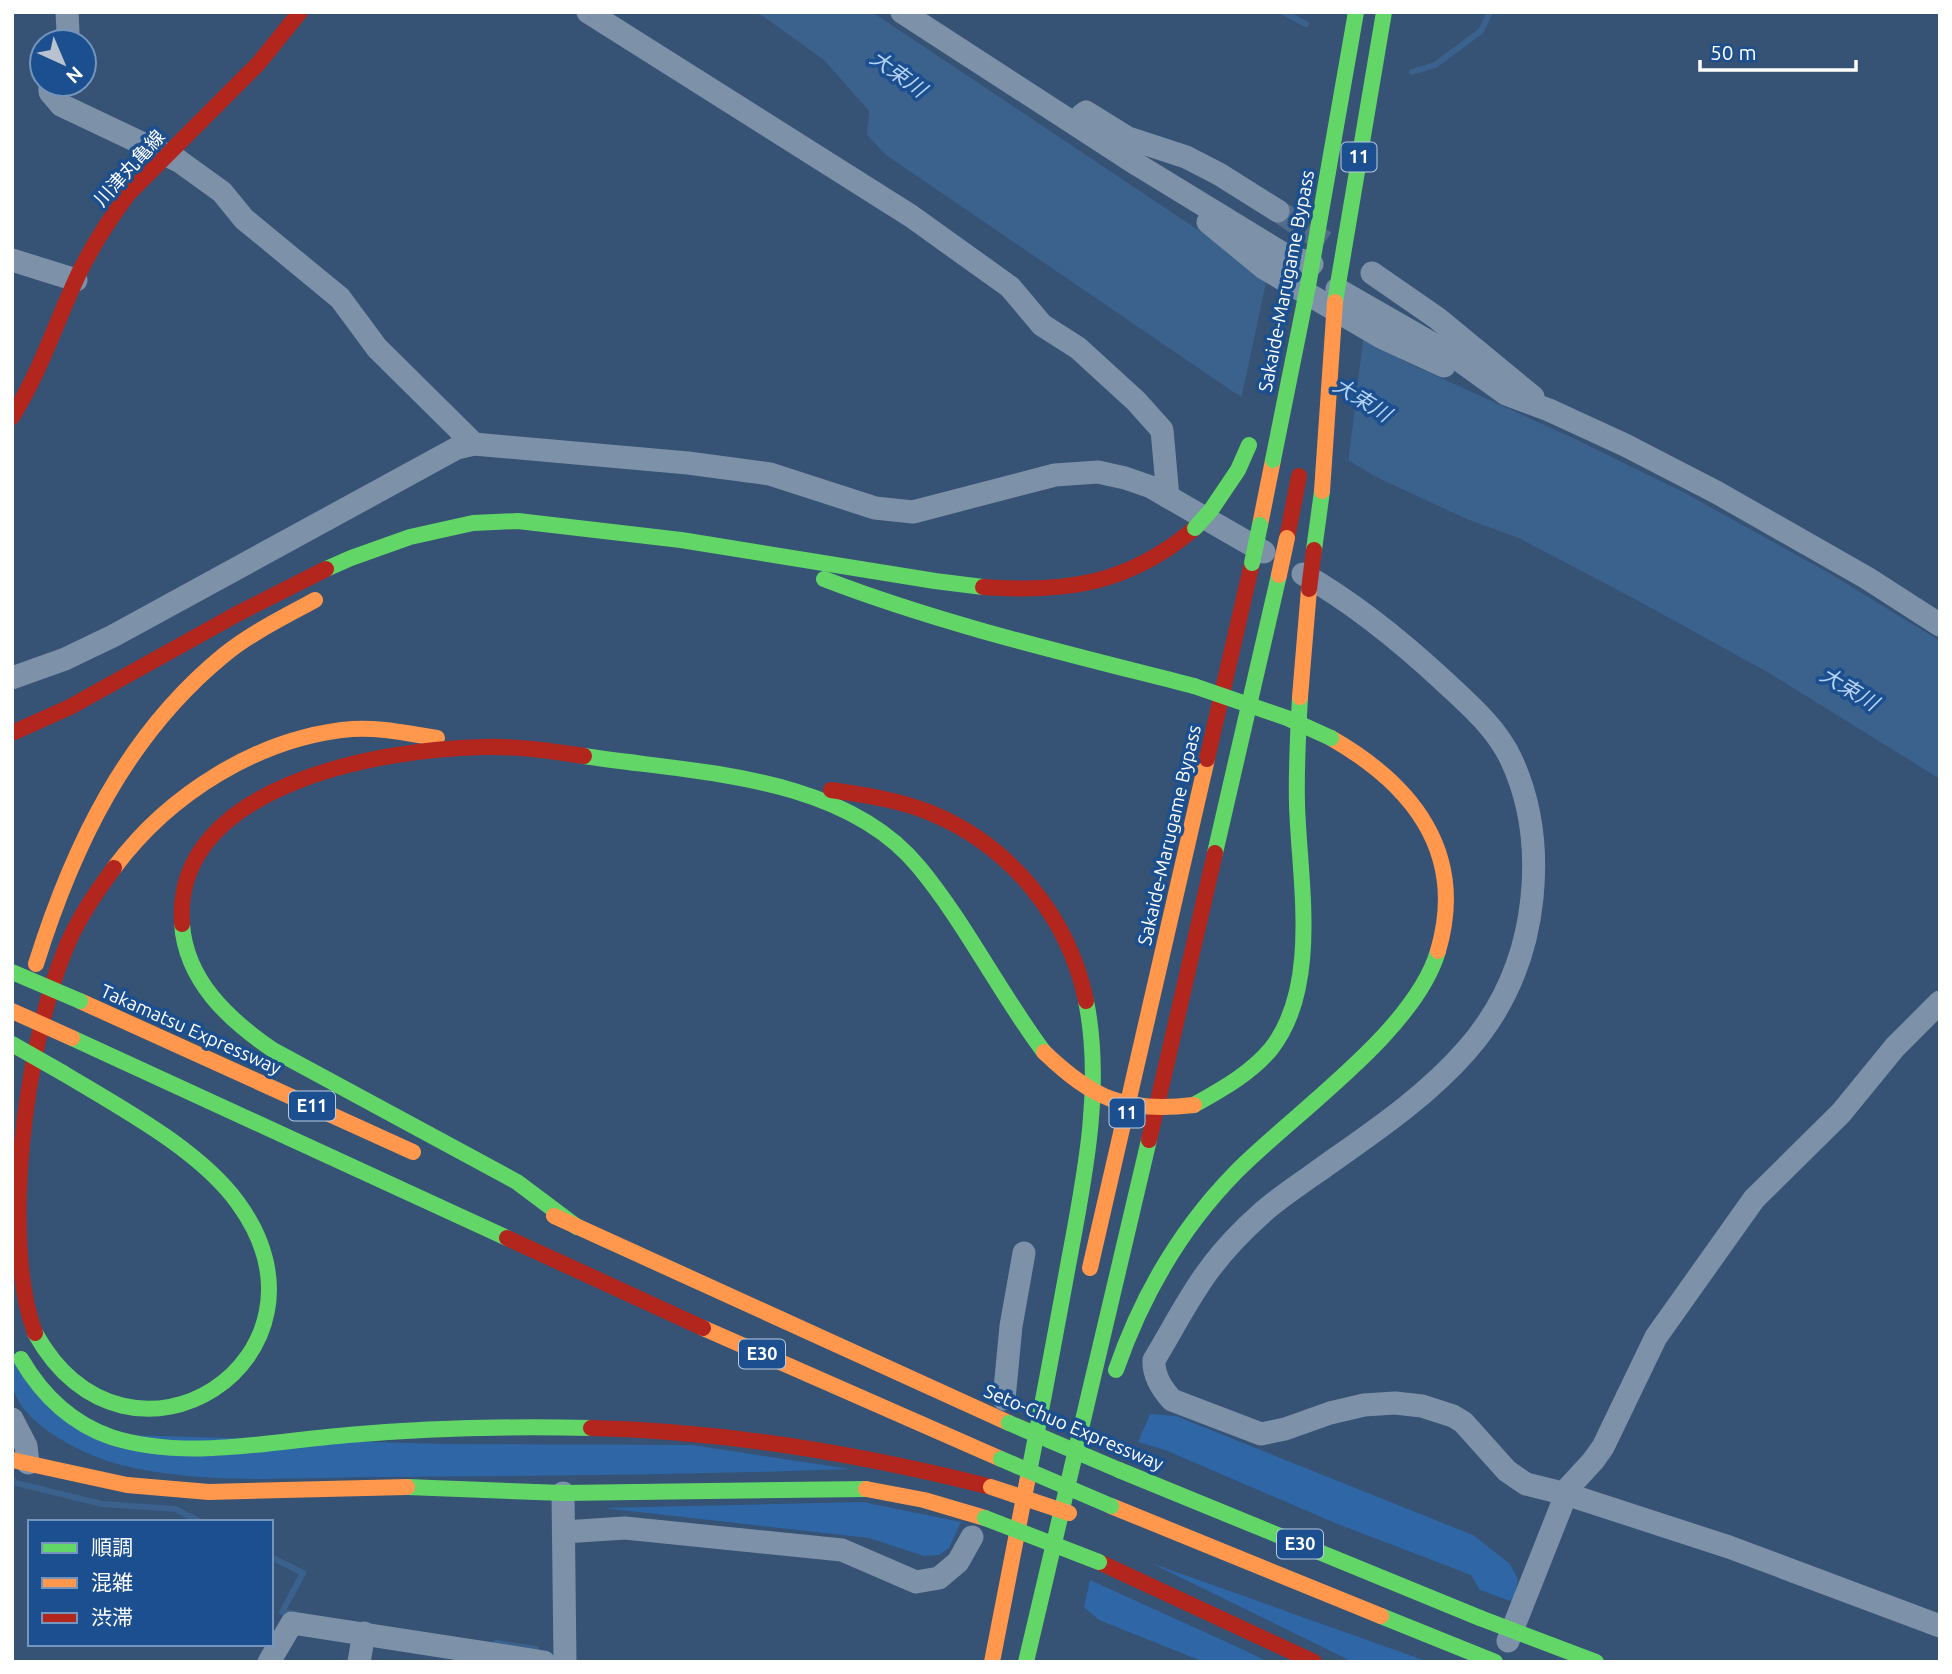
<svg xmlns="http://www.w3.org/2000/svg" width="1952" height="1674" font-family="Ubuntu,'Noto Sans JP',sans-serif">
<style>
.green{fill:#2f66a5}
.water{fill:#3b618d}
.pier{fill:#365274}
.lines{fill:none;stroke-linecap:round;stroke-linejoin:round}
.stream{stroke:#3b618d;stroke-width:6}
.street-tunnel{stroke:#546c89;stroke-width:23;stroke-dasharray:23 11;stroke-linecap:butt}
.street{stroke:#7d92a8;stroke-width:23}
.fast{stroke:#63d668;stroke-width:16}
.slow{stroke:#ff974d;stroke-width:16}
.jam{stroke:#b3261e;stroke-width:16}
.fast-bridge{stroke:#63d668;stroke-width:16}
.slow-bridge{stroke:#ff974d;stroke-width:16}
.jam-bridge{stroke:#b3261e;stroke-width:16}
.labels{text-anchor:middle;stroke-width:7;stroke-linejoin:round;paint-order:stroke}
.shield{fill:#1b4f8f;stroke:#bbcadd;stroke-width:2}
.shield-label{font-size:18px;font-weight:bold;fill:#fff}
.street-label{font-size:19px;fill:#fff;stroke:#1b4f8f}
.water-label{font-size:21px;font-style:italic;fill:#b5d3f5;stroke:#1b4f8f}
</style>
<rect width="100%" height="100%" fill="#365274"/>
<!-- green -->
<g class="green">
<path d="M12,1361L89,1434L447,1444L692,1445L850,1469C695,1475 540,1476 384,1477C298,1477 206,1486 121,1465C86,1456 23,1426 13,1388C11,1380 12,1370 12,1361Z"/>
<polygon points="1150,1414 1176,1416 1473,1535 1510,1564 1518,1579 1513,1602 1480,1590 1471,1575 1335,1523 1165,1450 1138,1442"/>
<polygon points="863,1502 961,1522 949,1548 939,1555 924,1556 869,1538 603,1508"/>
<polygon points="1151,1563 1429,1662 1353,1662"/>
<polygon points="1090,1580 1244,1650 1268,1662 1204,1662 1099,1620 1084,1607"/>
</g>
<!-- water -->
<polygon class="water" points="757,12 872,12 1270,278 1406,362 1575,439 1685,493 1829,573 1940,641 1940,779 1769,673 1644,604 1519,538 1469,520 1378,478 1232,391 886,155 867,135 869,111 824,60"/>
<!-- pier -->
<polygon class="pier" points="1268,273 1364,332 1348,464 1241,400"/>
<g class="lines">
<!-- stream -->
<g class="stream">
<polyline points="1283,12 1306,24"/>
<polyline points="1412,72 1435,65 1481,31 1490,12"/>
<polyline points="13,1479 12,1482 102,1504 175,1509 201,1522"/>
<polyline points="271,1557 303,1573 282,1612 295,1614"/>
<polyline points="496,1643 536,1649"/>
</g>
<!-- street-tunnel -->
<polyline class="street-tunnel" points="1278,211 1325,242"/>
<!-- street -->
<g class="street">
<polyline points="588,12 911,216 1010,287 1042,325 1078,348 1136,401 1162,430 1168,497"/>
<polyline points="902,12 1138,165 1282,253 1312,264"/>
<polyline points="64,42 68,32 67,12"/>
<polyline points="50,84 50,92 61,105 179,161 222,192 244,219 340,298 377,348 474,444"/>
<polyline points="1082,115 1086,112 1128,138 1186,157 1219,174 1278,211"/>
<polyline points="1208,222 1264,268 1381,337 1444,366"/>
<polyline points="12,260 76,280"/>
<polyline points="1372,273 1437,318 1533,397"/>
<polyline points="1337,289 1452,355 1506,394 1549,410 1625,445 1716,492 1867,578 1940,625"/>
<path d="M1303,574C1356,604 1402,642 1446,683C1470,705 1497,729 1511,759C1532,804 1537,849 1532,898C1526,956 1505,1007 1466,1051C1423,1100 1367,1136 1314,1174C1297,1186 1279,1198 1263,1212C1245,1228 1227,1246 1212,1266C1190,1294 1173,1329 1154,1360C1153,1376 1162,1389 1172,1400L1261,1434L1285,1429L1330,1413L1364,1405L1395,1403L1422,1406L1453,1416L1463,1422L1507,1471L1526,1484L1566,1494L1729,1547L1940,1626"/>
<polyline points="12,678 65,659 113,636 457,448 474,444 688,463 770,474 875,508 913,512 1055,475 1098,472 1125,478 1151,487 1264,552"/>
<polyline points="1004,1399 1011,1326 1024,1253"/>
<polyline points="12,1419 26,1446 28,1463"/>
<polyline points="563,1493 565,1662"/>
<polyline points="564,1532 625,1528 842,1550 916,1582 939,1578 958,1562 972,1537"/>
<polyline points="1508,1641 1569,1487 1593,1461 1603,1447 1656,1337 1754,1199 1841,1113 1895,1047 1940,1002"/>
<polyline points="269,1662 292,1623 544,1662"/>
<polyline points="359,1662 364,1633"/>
</g>
<!-- fast -->
<g class="fast">
<polyline points="1308,286 1356,12"/>
<polyline points="1335,302 1384,12"/>
<polyline points="1211,510 1238,470 1249,445"/>
<polyline points="1314,550 1322,491"/>
<polyline points="326,569 351,558 410,537 473,523 518,521 681,540 935,581 983,587"/>
<path d="M824,579C944,625 1069,654 1194,686"/>
<path d="M584,756C694,773 843,774 919,867C966,924 999,992 1044,1052"/>
<polyline points="1215,853 1279,575"/>
<path d="M182,924C186,981 229,1020 273,1050L517,1182L577,1227"/>
<polyline points="72,1038 507,1238"/>
<path d="M1194,1105C1222,1089 1250,1074 1271,1049C1321,985 1299,879 1297,804C1296,769 1298,733 1300,697"/>
<path d="M35,1333C129,1502 350,1357 238,1203C199,1149 119,1107 63,1073"/>
<path d="M21,1359C42,1395 71,1423 111,1437C186,1461 271,1441 348,1435C429,1428 510,1426 591,1428"/>
<path d="M1116,1370C1142,1295 1180,1229 1236,1172C1294,1113 1415,1031 1438,951"/>
<polyline points="1119,1470 1480,1618"/>
<path d="M1027,1482C1041,1412 1054,1342 1067,1271C1083,1185 1104,1089 1086,1001"/>
<polyline points="407,1487 563,1493 866,1489"/>
<polyline points="1381,1616 1495,1662"/>
<polyline points="1026,1662 1149,1140"/>
</g>
<!-- slow -->
<g class="slow">
<polyline points="1260,525 1273,460"/>
<polyline points="1300,697 1309,589"/>
<path d="M1331,738C1413,785 1467,853 1438,951"/>
<path d="M114,868C169,794 259,737 352,729C380,727 410,734 437,738"/>
<path d="M36,964C73,846 126,735 224,655C251,633 284,617 315,600"/>
<polyline points="80,1001 413,1152"/>
<polyline points="554,1216 1009,1423"/>
<polyline points="1090,1268 1207,759"/>
<polyline points="703,1328 1001,1459"/>
<polyline points="12,1460 127,1485 209,1492 407,1487"/>
<polyline points="866,1489 924,1500 985,1518"/>
<polyline points="1111,1506 1381,1616"/>
<polyline points="992,1662 1027,1482"/>
</g>
<!-- jam -->
<g class="jam">
<path d="M12,417C41,371 57,319 80,271C94,243 111,217 129,193L258,64L300,12"/>
<polyline points="1287,538 1299,476"/>
<path d="M983,587C1067,593 1129,584 1195,528"/>
<polyline points="12,733 70,707 237,614 326,569"/>
<polyline points="1207,759 1252,563"/>
<path d="M831,790C865,795 899,800 931,813C1011,846 1069,918 1086,1001"/>
<path d="M182,924C172,785 380,749 483,747C517,746 551,751 584,756"/>
<polyline points="1149,1140 1215,853"/>
<polyline points="507,1238 703,1328"/>
<path d="M35,1333C0,1240 26,1048 63,955C75,923 94,895 114,868"/>
<path d="M591,1428C727,1431 860,1454 991,1487"/>
<polyline points="1099,1562 1314,1662"/>
</g>
<!-- fast-bridge -->
<g class="fast-bridge">
<polyline points="1273,460 1308,286"/>
<polyline points="1195,528 1211,510"/>
<polyline points="1252,563 1260,525"/>
<polyline points="1194,686 1287,718 1331,738"/>
<polyline points="12,972 80,1001"/>
<polyline points="12,1044 63,1073"/>
<polyline points="1009,1423 1119,1470"/>
<polyline points="1001,1459 1111,1506"/>
<polyline points="985,1518 1099,1562"/>
<polyline points="1480,1618 1596,1662"/>
</g>
<!-- slow-bridge -->
<g class="slow-bridge">
<polyline points="1322,491 1335,302"/>
<polyline points="1279,575 1287,538"/>
<polyline points="12,1011 72,1038"/>
<path d="M1044,1052C1093,1099 1125,1113 1194,1105"/>
<polyline points="991,1487 1069,1513"/>
</g>
<!-- jam-bridge -->
<polyline class="jam-bridge" points="1309,589 1314,550"/>
</g>
<g class="labels">
<!-- shield labels -->
<g class="shield">
<rect x="1341.5" y="142.5" width="35" height="29" rx="5"/>
<rect x="289" y="1091.5" width="46" height="29" rx="5"/>
<rect x="1109.5" y="1098.5" width="35" height="29" rx="5"/>
<rect x="739" y="1339.5" width="46" height="29" rx="5"/>
<rect x="1277" y="1529.5" width="46" height="29" rx="5"/>
</g>
<g class="shield-label">
<text x="1359" y="163">11</text>
<text x="312" y="1112">E11</text>
<text x="1127" y="1119">11</text>
<text x="762" y="1360">E30</text>
<text x="1300" y="1550">E30</text>
</g>
<!-- street labels -->
<g class="street-label">
<text transform="translate(129 168) rotate(-48)" y="7">川津丸亀線</text>
<text transform="translate(1286 281) rotate(-79)" y="7">Sakaide-Marugame Bypass</text>
<text transform="translate(1169 835) rotate(-77)" y="7">Sakaide-Marugame Bypass</text>
<text transform="translate(191 1029) rotate(24)" y="7">Takamatsu Expressway</text>
<text transform="translate(1074 1427) rotate(23)" y="7">Seto-Chuo Expressway</text>
</g>
<!-- water labels -->
<g class="water-label">
<text transform="translate(898 74) rotate(36)" y="7">大束川</text>
<text transform="translate(1362 400) rotate(32)" y="7">大束川</text>
<text transform="translate(1849 689) rotate(31)" y="7">大束川</text>
</g>
</g>
<!-- border -->
<rect width="1952" height="1674" fill="none" stroke="#ffffff" stroke-width="28"/>
<!-- legend -->
<rect x="28" y="1520" width="245" height="126" fill="#1b4f8f" stroke="#7695bc" stroke-width="2"/>
<rect x="42" y="1543" width="35" height="10" fill="#63d668" stroke="#7695bc" stroke-width="2"/>
<text x="91" y="1555" font-size="21" fill="#ffffff">順調</text>
<rect x="42" y="1578" width="35" height="10" fill="#ff974d" stroke="#7695bc" stroke-width="2"/>
<text x="91" y="1590" font-size="21" fill="#ffffff">混雑</text>
<rect x="42" y="1613" width="35" height="10" fill="#b3261e" stroke="#7695bc" stroke-width="2"/>
<text x="91" y="1625" font-size="21" fill="#ffffff">渋滞</text>
<!-- north arrow -->
<g transform="translate(63 63) rotate(136)"><circle r="33" fill="#1b4f8f" stroke="#7695bc" stroke-width="2"/>
<path d="M0-5L12 26L0 18L-12 26Z" fill="#b9c2ce"/>
<text y="-10" font-size="19" font-weight="bold" text-anchor="middle" fill="#ffffff">N</text>
</g>
<!-- scale -->
<path d="M1700 60v10h156v-10" fill="none" stroke="#ffffff" stroke-width="3.5"/>
<text x="1710" y="60" font-size="21" fill="#ffffff" stroke="#1b4f8f" stroke-width="5" paint-order="stroke">50 m</text>
</svg>
